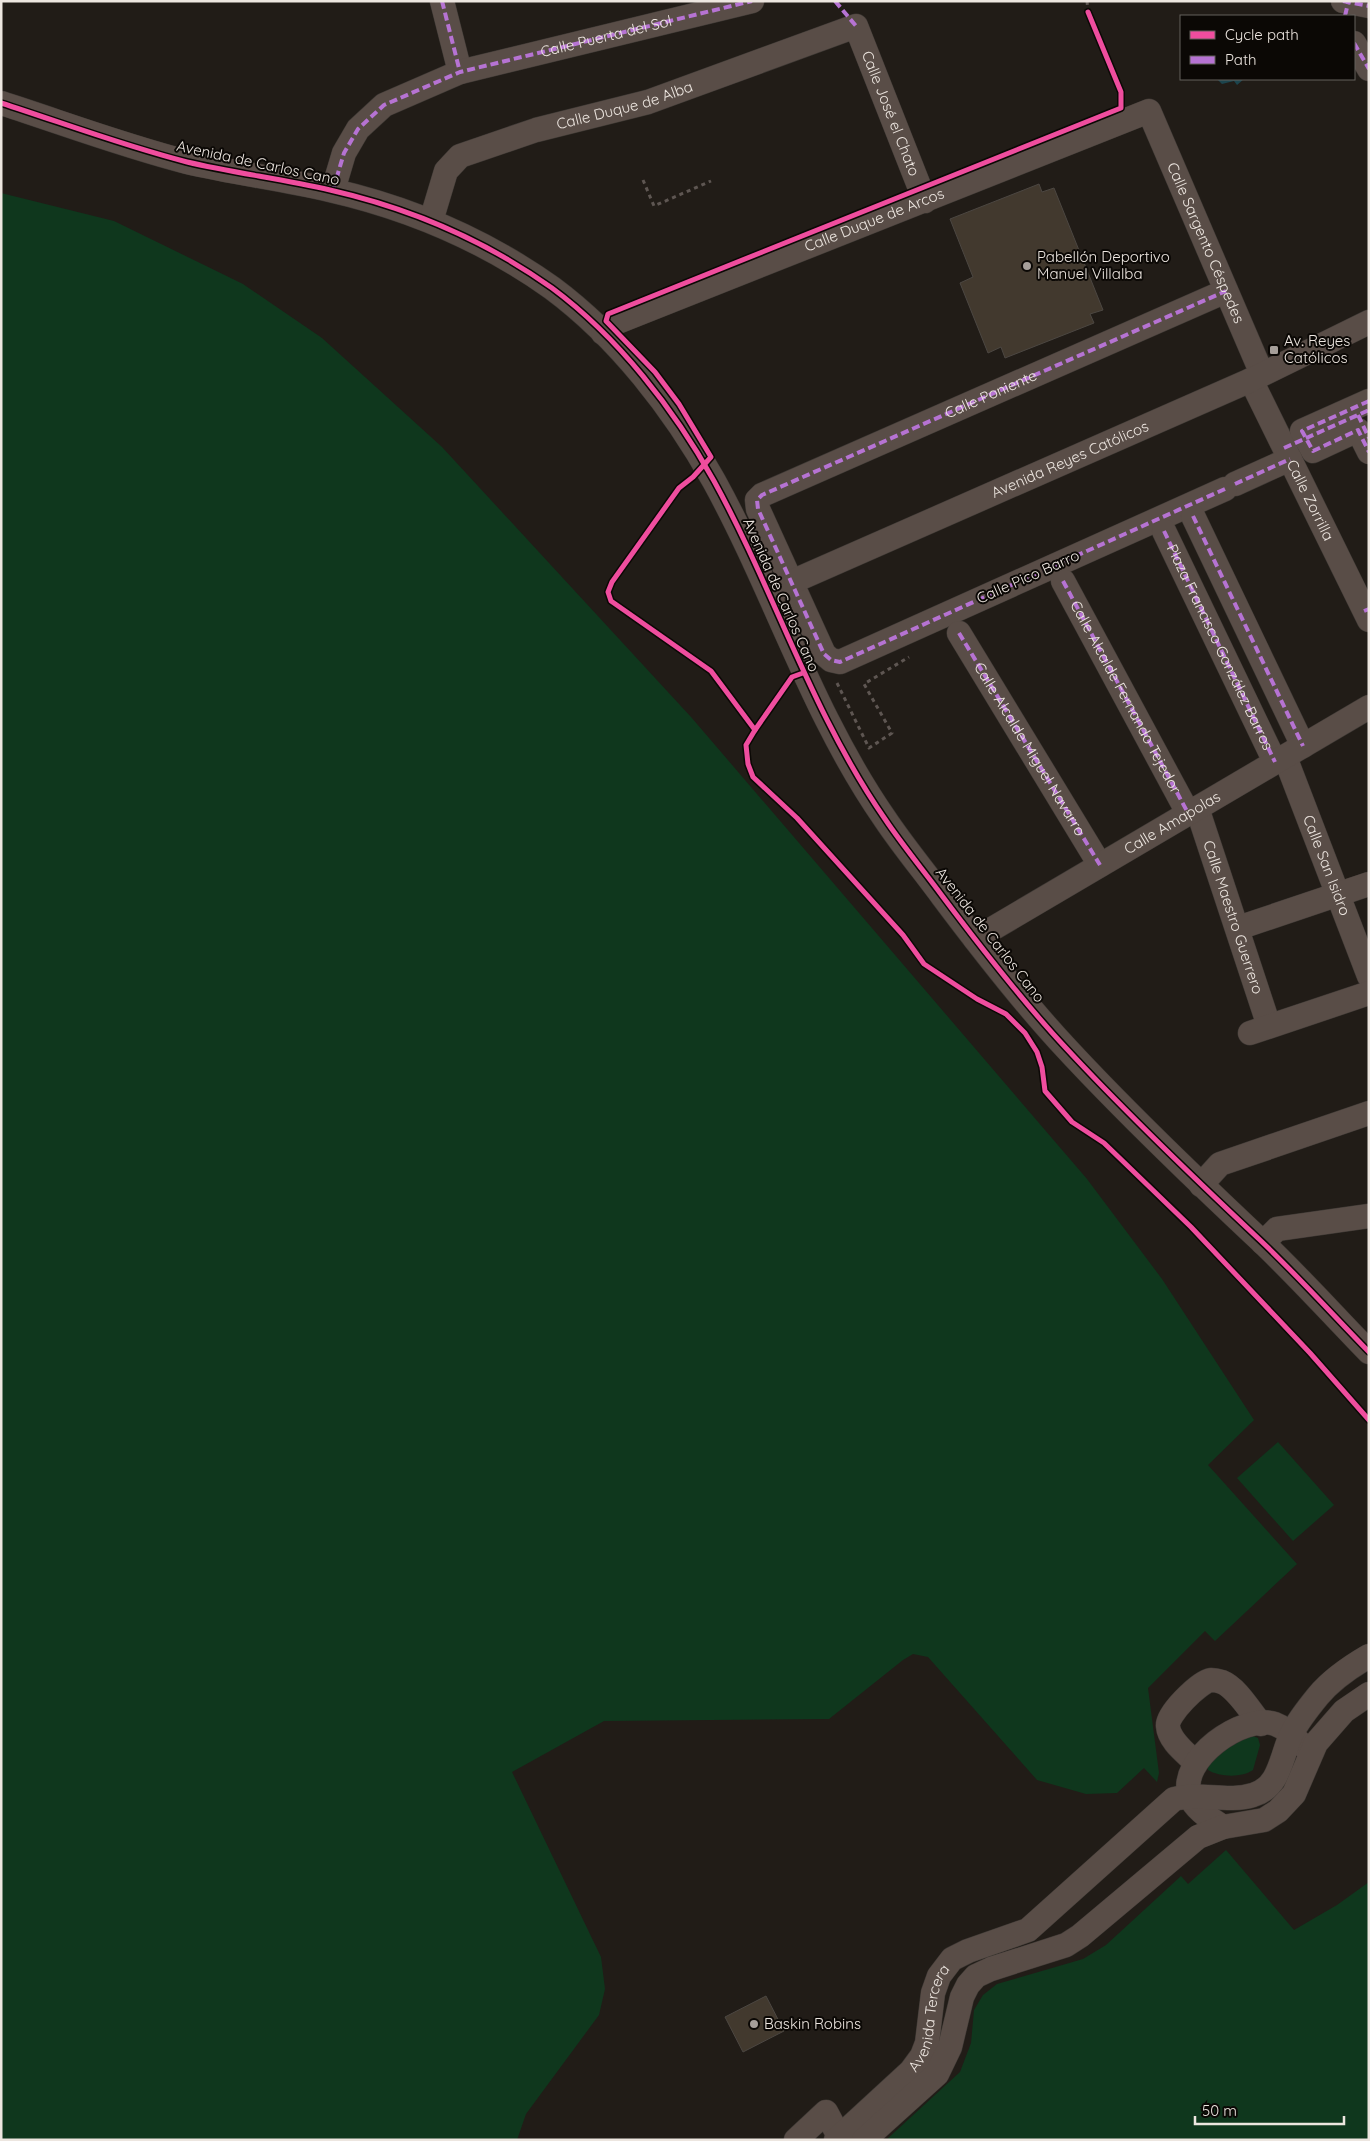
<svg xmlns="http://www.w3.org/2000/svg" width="1370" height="2141" font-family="Quicksand,sans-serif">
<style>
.green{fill:#0f371d}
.water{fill:#1c444d}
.building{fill:#42392e;stroke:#4c4742}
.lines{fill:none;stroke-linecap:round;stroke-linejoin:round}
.minor-casing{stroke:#3d3834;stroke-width:25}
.path{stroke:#5e5652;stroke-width:3;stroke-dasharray:4 4;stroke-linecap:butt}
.minor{stroke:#594d47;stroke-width:24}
.quiet{stroke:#b673d3;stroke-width:4;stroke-dasharray:8 4;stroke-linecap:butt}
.cycleway-casing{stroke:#0b0805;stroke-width:8}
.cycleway{stroke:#ef4d9e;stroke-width:5}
.poi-dot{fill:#a69f9a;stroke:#0b0805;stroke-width:2}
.labels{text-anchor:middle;stroke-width:4;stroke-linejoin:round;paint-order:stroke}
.street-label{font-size:15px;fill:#ede6e0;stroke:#0b0805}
.poi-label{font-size:15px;fill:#ede6e0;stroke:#0b0805;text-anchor:start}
</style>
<rect width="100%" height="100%" fill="#211c17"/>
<!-- green -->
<g class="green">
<polygon points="1,193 114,221 243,284 322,338 442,447 691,717 1087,1179 1162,1279 1254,1420 1208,1465 1297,1564 1215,1641 1205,1631 1148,1688 1159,1773 1157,1782 1144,1768 1117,1793 1086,1794 1037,1780 928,1657 913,1654 903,1660 829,1719 604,1721 512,1772 601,1957 605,1989 599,2015 526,2114 517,2140 1,2140"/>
<polygon points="1278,1442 1334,1505 1293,1541 1237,1478"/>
<path d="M1245,1733L1258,1738L1260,1745L1253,1770C1242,1778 1219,1777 1208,1770L1207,1764Z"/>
<polygon points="1226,1850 1294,1930 1337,1905 1369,1882 1369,2140 886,2140 960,2072 971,2043 974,2010 983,1995 997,1984 1083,1959 1106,1945 1181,1876 1188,1884"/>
</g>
<!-- water -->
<polygon class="water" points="1217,79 1244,79 1237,85 1234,81 1222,84"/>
<!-- building -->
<g class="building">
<polygon points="1039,184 1042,192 1054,188 1103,310 1090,314 1094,323 1005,358 1001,347 988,353 960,283 973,277 950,219"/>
<polygon points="766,1996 784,2031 743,2052 725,2017"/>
</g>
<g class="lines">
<defs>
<g id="minor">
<polyline points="442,1 460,72"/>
<polyline points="1343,1 1369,6"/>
<polyline points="1354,43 1369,69"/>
<path d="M1,103C63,123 124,146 187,162C234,173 283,179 330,190C409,208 486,241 552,288C618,337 674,409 714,481C775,592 812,714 885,819C903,846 924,871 943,897C982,949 1022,1001 1066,1048C1128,1115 1194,1178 1260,1240C1298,1276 1333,1315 1369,1352"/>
<polyline points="333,190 344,153 358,129 384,105 460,72 752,1"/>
<path id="s1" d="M431,221L446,171L460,156L536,130L648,102L856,26L925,201"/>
<path id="s2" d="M603,333L610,325L1149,111L1262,374"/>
<path id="s3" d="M1251,380L1369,620"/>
<polyline points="1369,401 1302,431 1313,451 1358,430 1369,452"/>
<polyline points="1235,484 1290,459"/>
<polyline points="1225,489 840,662 831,660 824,654 758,509 757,500 762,495 1226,291"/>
<polyline points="1193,516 1303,746"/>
<path id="s4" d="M1164,531L1275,762"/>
<polyline points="1063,581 1188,813"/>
<path id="s5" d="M778,588L1251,380L1369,322"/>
<polyline points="959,633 1100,865"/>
<path id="s6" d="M1285,757L1369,976"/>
<path id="s7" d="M1197,808L1269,1026"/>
<polyline points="1238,928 1369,884"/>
<path id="s8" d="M975,939L1369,707"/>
<polyline points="1250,1033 1369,993"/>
<polyline points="1201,1185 1220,1164 1369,1113"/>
<polyline points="1263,1243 1277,1229 1369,1216"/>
<path d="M1195,1762C1186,1753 1169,1741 1168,1726C1166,1715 1199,1682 1211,1680C1213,1680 1219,1681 1222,1682C1237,1688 1250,1711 1261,1724"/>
<path d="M1223,1827C1211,1819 1195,1810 1190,1796C1177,1760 1243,1713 1275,1724C1286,1728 1294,1736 1302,1745"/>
<polyline points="796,2140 826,2112 841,2140"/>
<path id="s9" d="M836,2140L911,2071L922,2056L927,2043L933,1993L939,1976L952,1959L968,1951L1028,1930L1174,1799C1200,1792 1228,1803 1253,1795C1281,1787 1281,1755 1292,1733C1298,1721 1309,1707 1318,1696C1332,1679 1350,1667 1369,1656"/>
<polyline points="864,2140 937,2074 950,2047 962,1997 968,1985 976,1976 991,1969 1066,1945 1080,1936 1198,1837 1223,1827 1264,1820 1278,1811 1294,1794 1316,1743 1344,1711 1369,1694"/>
</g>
</defs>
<!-- minor casing -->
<use href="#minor" class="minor-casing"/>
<!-- path -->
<g class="path">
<polyline points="1087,1 1088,12"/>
<polyline points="643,180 654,206 711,181"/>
<polyline points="837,683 869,748 892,733 864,684 909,657"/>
</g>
<!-- minor -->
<use href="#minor" class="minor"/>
<!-- quiet -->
<g class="quiet">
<polyline points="442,1 460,72"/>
<polyline points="835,1 856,26"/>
<polyline points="1343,1 1369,6"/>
<polyline points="1345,16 1348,3"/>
<polyline points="1354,43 1369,69"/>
<path id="s10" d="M333,190L344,153L358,129L384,105L460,72L752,1"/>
<polyline points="1369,401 1302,431 1313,451 1358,430 1369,452"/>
<polyline points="1358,415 1369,438"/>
<polyline points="1284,448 1369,410"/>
<polyline points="1235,484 1290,459"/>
<path id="s11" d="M1225,489L840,662L831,660L824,654L758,509L757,500L762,495L1226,291"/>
<polyline points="1193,516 1303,746"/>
<polyline points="1164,531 1275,762"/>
<path id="s12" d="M1063,581L1188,813"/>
<polyline points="1364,611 1369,609"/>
<path id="s13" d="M959,633L1100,865"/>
</g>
<defs>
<g id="cycleway">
<polyline points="1088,12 1121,92 1121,108 608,314 606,321 655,372 679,404 711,457 693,477 679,488 612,582 608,592 611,601 711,671 755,730 746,745 748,764 753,777 797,818 903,935 924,964 977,999 1006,1014 1025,1033 1037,1052 1042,1067 1045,1091 1072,1122 1104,1143 1191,1227 1310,1353 1369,1420"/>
<path d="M1,103C63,123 124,146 187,162C234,173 283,179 330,190C409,208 486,241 552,288C618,337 674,409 714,481C775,592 812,714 885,819C903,846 924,871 943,897C982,949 1022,1001 1066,1048C1128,1115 1194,1178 1260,1240C1298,1276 1333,1315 1369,1352"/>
<polyline points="755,730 792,677 803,673"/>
</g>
</defs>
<!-- cycleway casing -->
<use href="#cycleway" class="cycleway-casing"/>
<!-- cycleway -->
<use href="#cycleway" class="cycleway"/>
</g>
<!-- markers -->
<g class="poi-dot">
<circle cx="1027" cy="266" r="5"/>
<rect x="1269" y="345" width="10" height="10" rx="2.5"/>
<circle cx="754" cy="2024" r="5"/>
</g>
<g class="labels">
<!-- street labels -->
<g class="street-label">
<text dy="5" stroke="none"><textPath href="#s10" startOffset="335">Calle Puerta del Sol</textPath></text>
<text dy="5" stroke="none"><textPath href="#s1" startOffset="245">Calle Duque de Alba</textPath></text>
<text dy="5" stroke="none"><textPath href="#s1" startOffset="584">Calle José el Chato</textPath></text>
<text transform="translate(258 163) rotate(12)" y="5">Avenida de Carlos Cano</text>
<text dy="5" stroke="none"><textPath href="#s2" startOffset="295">Calle Duque de Arcos</textPath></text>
<text dy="5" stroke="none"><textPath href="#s2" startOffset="734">Calle Sargento Céspedes</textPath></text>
<text dy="5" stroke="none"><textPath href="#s11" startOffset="866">Calle Poniente</textPath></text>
<text dy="5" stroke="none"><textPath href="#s5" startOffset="319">Avenida Reyes Católicos</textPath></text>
<text dy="5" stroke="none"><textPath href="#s3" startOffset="134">Calle Zorrilla</textPath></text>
<text transform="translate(1028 577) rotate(-24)" y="5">Calle Pico Barro</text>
<text transform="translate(781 595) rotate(66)" y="5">Avenida de Carlos Cano</text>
<text dy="5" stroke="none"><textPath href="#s4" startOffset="129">Plaza Francisco González Barros</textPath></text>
<text dy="5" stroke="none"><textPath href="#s12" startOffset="132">Calle Alcalde Fernando Tejedor</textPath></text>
<text dy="5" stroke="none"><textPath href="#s13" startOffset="136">Calle Alcalde Miguel Navarro</textPath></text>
<text dy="5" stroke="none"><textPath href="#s8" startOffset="229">Calle Amapolas</textPath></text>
<text dy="5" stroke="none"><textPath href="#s6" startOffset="116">Calle San Isidro</textPath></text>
<text dy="5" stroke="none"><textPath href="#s7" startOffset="115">Calle Maestro Guerrero</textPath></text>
<text transform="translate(990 935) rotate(52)" y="5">Avenida de Carlos Cano</text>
<text dy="5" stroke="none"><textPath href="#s9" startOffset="159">Avenida Tercera</textPath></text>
</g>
<!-- poi labels -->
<g class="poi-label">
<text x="1037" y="262">Pabellón Deportivo<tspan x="1037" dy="17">Manuel Villalba</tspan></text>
<text x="1284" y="346">Av. Reyes<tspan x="1284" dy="17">Católicos</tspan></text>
<text x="764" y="2029">Baskin Robins</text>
</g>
</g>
<!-- border -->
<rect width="1370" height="2141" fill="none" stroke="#ede6e0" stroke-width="5"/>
<!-- legend -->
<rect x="1180" y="15" width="175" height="65" fill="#0b0805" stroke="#65615d"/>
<rect x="1190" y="31" width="25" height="8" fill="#ef4d9e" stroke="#65615d"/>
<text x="1225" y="40" font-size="15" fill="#ede6e0">Cycle path</text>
<rect x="1190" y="56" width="25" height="8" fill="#b673d3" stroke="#65615d"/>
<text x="1225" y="65" font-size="15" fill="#ede6e0">Path</text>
<!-- scale -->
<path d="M1195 2116v8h149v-8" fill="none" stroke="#ede6e0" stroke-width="2.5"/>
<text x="1202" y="2116" font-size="15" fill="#ede6e0" stroke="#0b0805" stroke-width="4" paint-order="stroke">50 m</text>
</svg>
